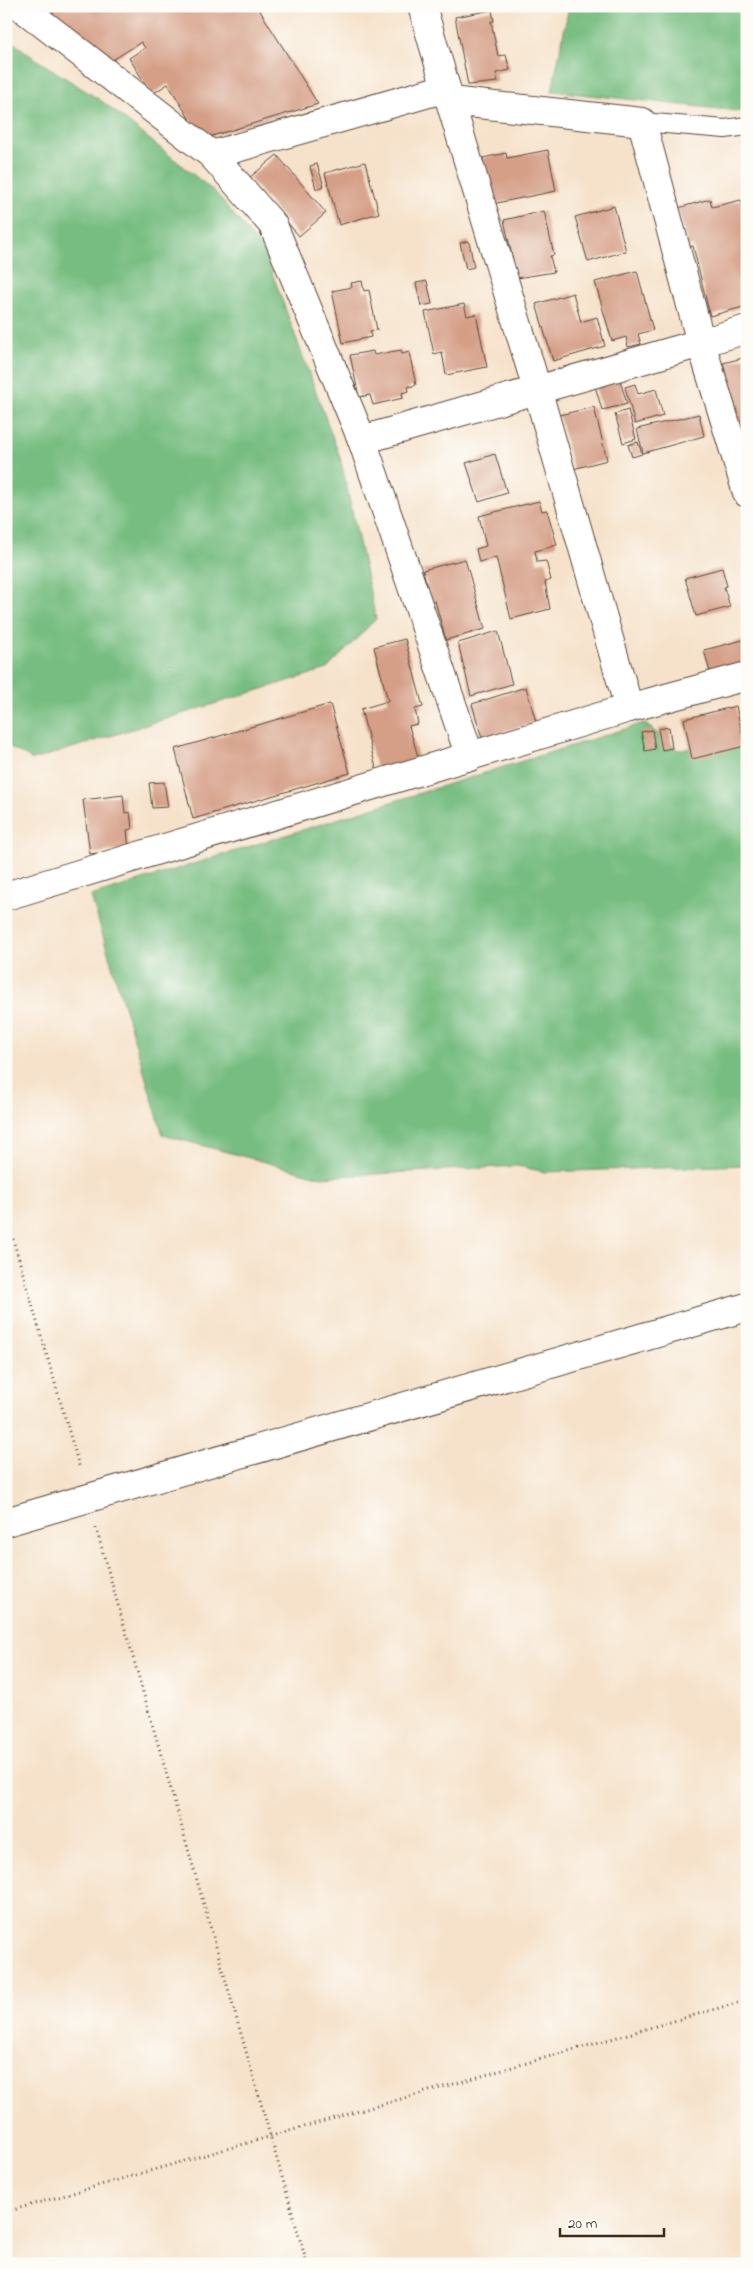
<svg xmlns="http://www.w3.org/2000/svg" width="753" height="2270" font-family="'Indie Flower',sans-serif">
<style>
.forest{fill:#77bd81;stroke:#597450}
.building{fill:#d59f87}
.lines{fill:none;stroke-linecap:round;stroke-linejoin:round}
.lane-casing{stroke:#574638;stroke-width:20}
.street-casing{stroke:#574638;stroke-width:30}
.path{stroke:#574638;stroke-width:3;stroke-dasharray:1 4;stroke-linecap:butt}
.lane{stroke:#fff;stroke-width:18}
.street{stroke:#fff;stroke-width:28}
</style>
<rect width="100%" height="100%" fill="#fdfcf7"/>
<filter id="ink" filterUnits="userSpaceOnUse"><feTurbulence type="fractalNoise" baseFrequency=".02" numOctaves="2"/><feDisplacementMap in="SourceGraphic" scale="10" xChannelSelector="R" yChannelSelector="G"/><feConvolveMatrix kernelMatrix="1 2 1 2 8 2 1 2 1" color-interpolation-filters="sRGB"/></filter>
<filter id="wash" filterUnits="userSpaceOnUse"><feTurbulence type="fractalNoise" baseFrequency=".0096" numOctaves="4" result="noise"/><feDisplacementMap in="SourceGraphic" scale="20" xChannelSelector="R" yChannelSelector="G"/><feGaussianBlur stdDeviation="1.12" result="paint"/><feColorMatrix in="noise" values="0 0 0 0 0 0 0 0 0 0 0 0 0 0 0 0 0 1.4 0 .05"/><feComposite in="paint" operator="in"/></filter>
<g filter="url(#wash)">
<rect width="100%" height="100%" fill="#f6e2cb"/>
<!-- forest -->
<g class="forest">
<polygon points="569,6 747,6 747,112 552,91"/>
<polygon points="6,37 34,58 103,102 215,192 264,251 340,457 376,619 327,669 33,760 6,745"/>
<polygon points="644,723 678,750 747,741 747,1165 545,1172 518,1166 321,1177 163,1135 91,896"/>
</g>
<g id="blocks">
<!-- building -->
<g class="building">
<polygon points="52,6 257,6 318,104 202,139 168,84 152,94 129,58 145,48 141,42 105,65 43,12"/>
<polygon points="492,10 494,21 491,21 498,56 506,55 510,70 496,73 498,82 468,85 455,17"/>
<polygon points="548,150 556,191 492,204 483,158 506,153 507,158"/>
<polygon points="277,155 326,213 299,236 249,178"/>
<polygon points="365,162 379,213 339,225 325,173"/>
<polygon points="317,164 324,186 316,189 310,166"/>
<polygon points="710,199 712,207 741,200 747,221 747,306 710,316 693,246 688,247 678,208"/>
<polygon points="614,206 626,251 588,262 575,217"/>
<polygon points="544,211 554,255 550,256 554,272 517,278 504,220"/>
<polygon points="469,241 474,267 466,269 460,243"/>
<polygon points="637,271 653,330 638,334 641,344 628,347 626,337 612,341 595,282"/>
<polygon points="362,281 364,291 369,290 377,330 370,331 371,337 343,343 332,291 352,287 351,283"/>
<polygon points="427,281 432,304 421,306 416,283"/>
<polygon points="573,293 581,322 597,317 605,346 553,361 536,304"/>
<polygon points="464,304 467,316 476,314 487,367 446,375 442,352 434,354 425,312"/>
<polygon points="401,350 402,354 409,352 416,385 408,387 409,391 402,393 403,398 373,405 370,395 359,397 350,355 373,351 374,355"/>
<polygon points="747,357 747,426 739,428 723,363"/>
<polygon points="620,380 627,404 602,410 595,386"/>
<polygon points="635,384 638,394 656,389 663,416 635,424 625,387"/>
<polygon points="594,407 607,460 573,469 559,415"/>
<polygon points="628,410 636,439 623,443 615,414"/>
<polygon points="699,414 704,436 643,453 637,429"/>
<polygon points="638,442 642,454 632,457 628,445"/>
<polygon points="495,454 507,493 479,502 466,463"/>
<polygon points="539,501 542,511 547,510 557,545 535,551 537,562 546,561 551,580 545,582 550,609 511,619 496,557 479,562 476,549 486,546 479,516"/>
<polygon points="465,559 485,629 446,640 435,601 431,602 423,570"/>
<polygon points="722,568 727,586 724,587 730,607 696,616 685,578"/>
<polygon points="498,631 512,684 471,696 458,643"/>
<polygon points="405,639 423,707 415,709 418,724 409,726 419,760 377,772 361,709 388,701 374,647"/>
<polygon points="747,639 747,662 710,672 704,650"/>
<polygon points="526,687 536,722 482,738 472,704"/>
<polygon points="330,704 350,773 193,819 175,749"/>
<polygon points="736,706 745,746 692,759 684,719"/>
<polygon points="669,727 672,748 662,750 658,729"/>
<polygon points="652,730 655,749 645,751 641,732"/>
<polygon points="164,782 168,807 152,808 149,783"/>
<polygon points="123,795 125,813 130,812 132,829 127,830 129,849 90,854 83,800"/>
</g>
</g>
</g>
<g filter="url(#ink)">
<use href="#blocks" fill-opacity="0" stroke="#574638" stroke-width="1"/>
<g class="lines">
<defs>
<polyline id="lane" points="642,122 725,129 747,126"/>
<g id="street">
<polyline points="20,6 212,155 273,225 362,440"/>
<polyline points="422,6 446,88"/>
<polyline points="450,101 642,122 701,343 747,329"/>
<polyline points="212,155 446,88 537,389 629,708"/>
<polyline points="470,757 362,440 701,343 747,493"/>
<polyline points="6,896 629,708 747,676"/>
<polyline points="6,1522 747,1307"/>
</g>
</defs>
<!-- lane casing -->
<use href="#lane" class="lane-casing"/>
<!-- street casing -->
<use href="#street" class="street-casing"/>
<!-- path -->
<g class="path">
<polyline points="6,1215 80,1469"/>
<polyline points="96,1528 307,2264"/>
<polyline points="6,2212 747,2000"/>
</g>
<!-- lane -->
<use href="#lane" class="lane"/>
<!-- street -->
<use href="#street" class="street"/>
</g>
</g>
<!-- margin -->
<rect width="753" height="2270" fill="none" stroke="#fdfcf7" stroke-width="25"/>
<!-- scale -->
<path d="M560 2228v8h104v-8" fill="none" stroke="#3b2a1e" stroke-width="2.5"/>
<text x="568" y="2228" font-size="15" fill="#3b2a1e" stroke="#fdfcf7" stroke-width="4" paint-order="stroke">20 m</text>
</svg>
